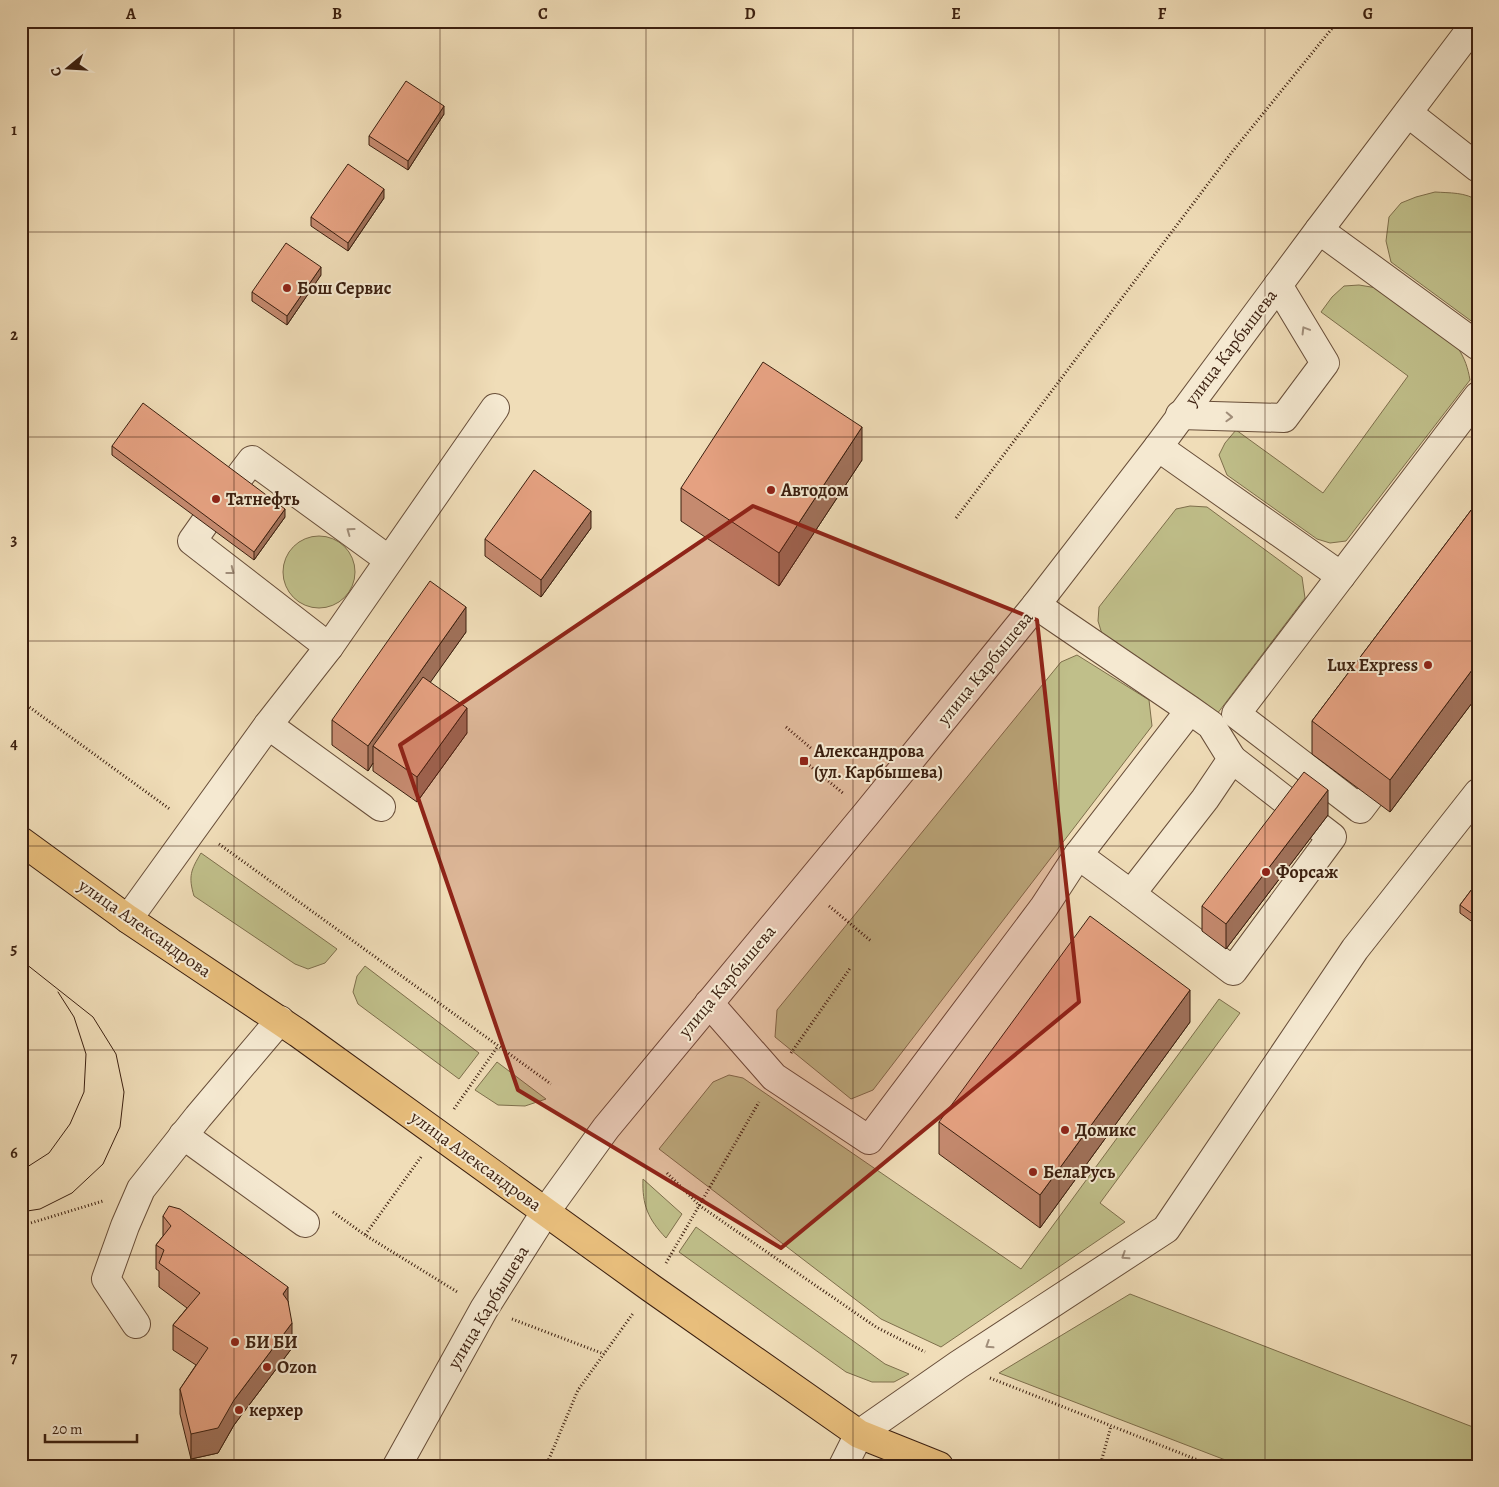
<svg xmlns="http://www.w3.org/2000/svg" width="1499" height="1487" font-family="Alegreya,serif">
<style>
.green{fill:#c0bf8a;stroke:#7e6f4c}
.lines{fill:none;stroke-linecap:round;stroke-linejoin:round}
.minor-casing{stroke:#684e39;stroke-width:30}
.major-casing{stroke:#3b1f0f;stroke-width:30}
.path{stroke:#3b1f0f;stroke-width:3;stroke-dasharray:1 2.5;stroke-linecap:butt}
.minor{stroke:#f5e9d1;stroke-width:28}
.major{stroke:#e8be7c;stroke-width:28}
.tram{stroke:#3b1f0f;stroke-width:1}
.wall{fill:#c58a6f;stroke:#3b1f0f}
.shaded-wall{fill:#a0715a;stroke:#3b1f0f}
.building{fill:#e5a181;stroke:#3b1f0f}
.oneway{stroke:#a18e7a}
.marked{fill:#8f2418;fill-opacity:0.2;stroke:#8f2418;stroke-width:4;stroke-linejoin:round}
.grid{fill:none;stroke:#3b1f0f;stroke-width:1;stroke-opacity:0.55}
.poi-dot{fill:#8f2418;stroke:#f5e9d1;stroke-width:2}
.labels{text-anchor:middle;stroke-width:4;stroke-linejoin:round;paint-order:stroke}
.poi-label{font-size:18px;font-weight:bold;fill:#3b1f0f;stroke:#f5e9d1;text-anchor:start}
.street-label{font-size:18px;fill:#3b1f0f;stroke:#f5e9d1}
.neatline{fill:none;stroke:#3b1f0f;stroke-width:2}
.grid-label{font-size:16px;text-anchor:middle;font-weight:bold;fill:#3b1f0f}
</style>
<rect width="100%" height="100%" fill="#f0ddb8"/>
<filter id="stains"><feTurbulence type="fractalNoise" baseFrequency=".004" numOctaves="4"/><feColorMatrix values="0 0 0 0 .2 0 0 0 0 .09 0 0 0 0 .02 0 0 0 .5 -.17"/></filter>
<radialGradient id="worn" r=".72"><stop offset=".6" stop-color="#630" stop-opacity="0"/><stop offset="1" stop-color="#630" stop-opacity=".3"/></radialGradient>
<!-- green -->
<g class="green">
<path d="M1435,192C1449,193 1466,192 1478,201V326L1391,262L1386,241L1389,217L1401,203L1416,197Z"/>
<path d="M1359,285L1377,288L1458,348C1465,359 1468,368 1470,380L1346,541L1330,543L1317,539L1227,475L1219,455L1225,443L1236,430L1323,493L1408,376L1321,312L1332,297L1344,286Z"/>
<polygon points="1190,506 1207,507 1302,577 1305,598 1214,718 1102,634 1098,621 1099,607 1176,509"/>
<circle cx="319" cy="572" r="36"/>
<polygon points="1077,655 1149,700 1152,726 873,1090 851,1099 775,1037 777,1010 1061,662"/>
<path d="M201,853L337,949L325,963L308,969L295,964L194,896C188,876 191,870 201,853Z"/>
<polygon points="365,966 479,1053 459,1079 358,1004 353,992 357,976"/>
<polygon points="1219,999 1240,1013 1100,1203 1125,1222 941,1347 881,1319 659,1149 713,1082 729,1075 743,1078 1021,1269"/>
<polygon points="497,1062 546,1099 525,1106 498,1105 475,1090"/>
<path d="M643,1179L682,1214L666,1238C648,1219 642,1205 643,1179Z"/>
<polygon points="696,1227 885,1364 909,1374 894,1382 872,1382 846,1372 679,1252"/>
<polygon points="1130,1294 1478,1429 1478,1466 1241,1466 999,1373"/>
</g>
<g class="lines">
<defs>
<g id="minor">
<polyline points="1408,113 1478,168"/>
<polyline points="1319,230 1478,346"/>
<polyline points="1180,415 1284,418 1325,363 1278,285"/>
<polyline points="1158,447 1341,576"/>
<polyline points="236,481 252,460 389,560"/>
<polyline points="204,524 192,541 329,647"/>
<polyline points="1036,605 1190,710 1211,725 1232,759 1205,799 1131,894 1078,855 1190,710"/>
<polyline points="268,725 381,807"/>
<polyline points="1232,759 1295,808"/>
<polyline points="1391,768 1360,809 1236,714 1478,396"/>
<polyline points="1131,894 1233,971 1332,837 1319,827"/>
<polyline points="128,919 268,725 329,647 495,408"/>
<polyline points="709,1003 774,1077 869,1140 1044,907 1078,855"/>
<polyline points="183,1135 305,1223"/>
<polyline points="136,1324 106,1279 125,1226 141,1189 198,1117 280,1020"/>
<polyline points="397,1466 484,1309 546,1211 606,1128 867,813 1036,605 1158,447 1319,230 1477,21"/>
<polyline points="843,1466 859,1434 958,1365 1166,1229 1355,949 1478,793"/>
</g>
<polyline id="major" points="21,841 128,919 298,1033 651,1288 859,1434 939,1466"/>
</defs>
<!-- minor casing -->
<use href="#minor" class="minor-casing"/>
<!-- major casing -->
<use href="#major" class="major-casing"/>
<!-- path -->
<g class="path">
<polyline points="956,518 1232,152 1338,21"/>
<polyline points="21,701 171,810"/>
<polyline points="786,727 812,749"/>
<polyline points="804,761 844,794"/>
<polyline points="219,844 551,1084"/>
<polyline points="829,906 871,941"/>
<polyline points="791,1053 851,967"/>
<polyline points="454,1109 498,1046"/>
<polyline points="421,1157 365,1235 459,1293"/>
<polyline points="667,1173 700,1206 876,1327 925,1352"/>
<polyline points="333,1212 365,1235"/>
<polyline points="21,1226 103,1201"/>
<polyline points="666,1263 759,1102"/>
<polyline points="512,1319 604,1354"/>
<polyline points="990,1378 1213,1466"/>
<polyline points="546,1466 578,1390 634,1312"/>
<polyline points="1100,1466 1111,1426"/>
</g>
<!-- minor -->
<use href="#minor" class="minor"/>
<!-- major -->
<use href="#major" class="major"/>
<!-- tram -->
<g class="tram">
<polyline points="21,960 93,1017 116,1054 124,1092 120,1127 103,1164 72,1193 40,1209 21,1212"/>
<polyline points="21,1171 49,1153 70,1124 84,1092 86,1054 74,1017 58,992"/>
</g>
</g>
<!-- wall -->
<g class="wall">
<polygon points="444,114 408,170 369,145 369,136"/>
<polygon points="384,198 348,251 311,226 311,217"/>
<polygon points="321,275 287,325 252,301 252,292"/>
<polygon points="112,446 285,517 254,560 112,455"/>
<polygon points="862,460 779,586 681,521 681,488"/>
<polygon points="1478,501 1478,695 1390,812 1312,754 1312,721"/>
<polygon points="591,528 541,597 485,556 485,539"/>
<polygon points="466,632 430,682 467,733 417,802 373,771 373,763 368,771 332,745 332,720"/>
<polygon points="1328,815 1226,949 1202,931 1202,906"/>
<polygon points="1478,881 1478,926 1460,913 1460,905"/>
<polygon points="1190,1022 1040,1228 939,1154 939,1122"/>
<polygon points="163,1216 288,1301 292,1348 234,1425 218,1453 191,1459 180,1414 180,1389 196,1365 173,1350 173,1325 187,1308 159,1287 159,1271 156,1269 156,1245 163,1236"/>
</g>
<!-- shaded-wall -->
<g class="shaded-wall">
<polygon points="444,106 444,114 408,170 408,161"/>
<polygon points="384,189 384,198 348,251 348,243"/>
<polygon points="321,267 321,275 287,325 287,316"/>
<polygon points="862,427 862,460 779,586 779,553"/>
<polygon points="285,509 285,517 254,560 254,552"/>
<polygon points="591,511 591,528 541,597 541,580"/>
<polygon points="466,607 466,632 381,752 373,746 373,763 368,771 368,746"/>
<polygon points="1478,662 1478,695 1390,812 1390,780"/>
<polygon points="467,708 467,733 417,802 417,777"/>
<polygon points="1328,790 1328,815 1226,949 1226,924"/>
<polygon points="1190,990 1190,1022 1040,1228 1040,1195"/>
<polygon points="288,1287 288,1312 283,1294"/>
<polygon points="292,1323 292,1348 234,1425 218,1453 191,1459 191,1434 234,1400"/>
</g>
<!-- building -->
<g class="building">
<polygon points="406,81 444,106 408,161 369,136"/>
<polygon points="348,164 384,189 348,243 311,217"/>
<polygon points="286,243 321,267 287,316 252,292"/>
<polygon points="763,362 862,427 779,553 681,488"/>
<polygon points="143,403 285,509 254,552 112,446"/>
<polygon points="534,470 591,511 541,580 485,539"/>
<polygon points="1478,501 1478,662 1390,780 1312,721"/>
<polygon points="430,581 466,607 368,746 332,720"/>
<polygon points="423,677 467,708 417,777 373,746"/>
<polygon points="1304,772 1328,790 1226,924 1202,906"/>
<polygon points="1478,881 1478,918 1460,905"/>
<polygon points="1090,916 1190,990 1040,1195 939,1122"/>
<polygon points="169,1206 180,1209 288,1287 283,1294 288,1301 292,1323 234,1400 218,1428 191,1434 180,1389 208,1348 173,1325 200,1293 159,1263 164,1250 156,1245 171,1226 163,1216"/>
</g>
<!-- one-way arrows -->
<defs><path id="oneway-chevron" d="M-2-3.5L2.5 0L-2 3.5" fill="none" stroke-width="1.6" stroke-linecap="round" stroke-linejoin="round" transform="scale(1.25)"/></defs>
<g class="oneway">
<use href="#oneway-chevron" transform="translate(1305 330) rotate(-121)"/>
<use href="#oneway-chevron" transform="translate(1229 417) rotate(2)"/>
<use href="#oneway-chevron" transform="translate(350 531) rotate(-144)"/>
<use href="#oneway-chevron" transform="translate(231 571) rotate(38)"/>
<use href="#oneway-chevron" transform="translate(1125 1256) rotate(147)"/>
<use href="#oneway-chevron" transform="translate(989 1345) rotate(147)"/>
</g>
<!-- marked area -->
<path class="marked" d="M753,506L1037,620L1079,1002L781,1248L518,1090L400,745Z"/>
<!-- grid -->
<path class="grid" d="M234,21V1466M440,21V1466M646,21V1466M853,21V1466M1059,21V1466M1265,21V1466M21,232H1478M21,437H1478M21,641H1478M21,846H1478M21,1050H1478M21,1255H1478"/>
<!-- markers -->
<g class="poi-dot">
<circle cx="287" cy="288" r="5"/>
<circle cx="771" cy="490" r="5"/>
<circle cx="216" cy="499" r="5"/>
<circle cx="1428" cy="665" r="5"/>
<rect x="799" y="756" width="10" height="10" rx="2.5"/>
<circle cx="1266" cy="872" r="5"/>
<circle cx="1065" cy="1130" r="5"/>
<circle cx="1033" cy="1172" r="5"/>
<circle cx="235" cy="1342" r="5"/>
<circle cx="267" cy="1367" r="5"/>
<circle cx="239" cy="1410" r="5"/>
</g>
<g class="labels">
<!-- poi labels -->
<g class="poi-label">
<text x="297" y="294">Бош Сервис</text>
<text x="781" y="496">Автодом</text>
<text x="226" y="505">Татнефть</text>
<text x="1418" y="671" text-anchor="end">Lux Express</text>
<text x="814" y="757">Александрова<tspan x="814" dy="21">(ул. Карбышева)</tspan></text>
<text x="1276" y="878">Форсаж</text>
<text x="1075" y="1136">Домикс</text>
<text x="1043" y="1178">БелаРусь</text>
<text x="245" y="1348">БИ БИ</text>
<text x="277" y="1373">Ozon</text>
<text x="249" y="1416">керхер</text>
</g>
<!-- street labels -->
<g class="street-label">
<text transform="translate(1231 347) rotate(-53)" y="6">улица Карбышева</text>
<text transform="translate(985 668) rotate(-51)" y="6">улица Карбышева</text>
<text transform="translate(145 928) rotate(35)" y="6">улица Александрова</text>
<text transform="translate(727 981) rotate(-50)" y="6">улица Карбышева</text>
<text transform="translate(476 1161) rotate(36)" y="6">улица Александрова</text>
<text transform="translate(488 1307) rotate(-59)" y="6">улица Карбышева</text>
</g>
</g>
<!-- margin -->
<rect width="1499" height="1487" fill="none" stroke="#f0ddb8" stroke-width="55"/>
<!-- north arrow -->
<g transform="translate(68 68) rotate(252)" stroke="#f5e9d1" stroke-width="4" paint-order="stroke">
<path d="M0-4L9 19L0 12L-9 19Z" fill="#3b1f0f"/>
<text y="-8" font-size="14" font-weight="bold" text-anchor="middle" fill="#3b1f0f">С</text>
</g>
<!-- scale -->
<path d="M45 1434v8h92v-8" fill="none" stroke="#3b1f0f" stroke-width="2.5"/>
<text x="52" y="1434" font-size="15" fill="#3b1f0f" stroke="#f5e9d1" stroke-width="4" paint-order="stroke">20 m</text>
<rect x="28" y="28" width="1444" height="1432" class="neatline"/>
<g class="grid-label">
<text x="131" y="19">A</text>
<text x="337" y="19">B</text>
<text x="543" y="19">C</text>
<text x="750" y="19">D</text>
<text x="956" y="19">E</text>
<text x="1162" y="19">F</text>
<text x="1368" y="19">G</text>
<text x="14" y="135">1</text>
<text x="14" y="340">2</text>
<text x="14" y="545">3</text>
<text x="14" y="749">4</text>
<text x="14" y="954">5</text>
<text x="14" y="1158">6</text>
<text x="14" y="1363">7</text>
</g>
<rect width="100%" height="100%" filter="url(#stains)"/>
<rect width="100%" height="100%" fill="url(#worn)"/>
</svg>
